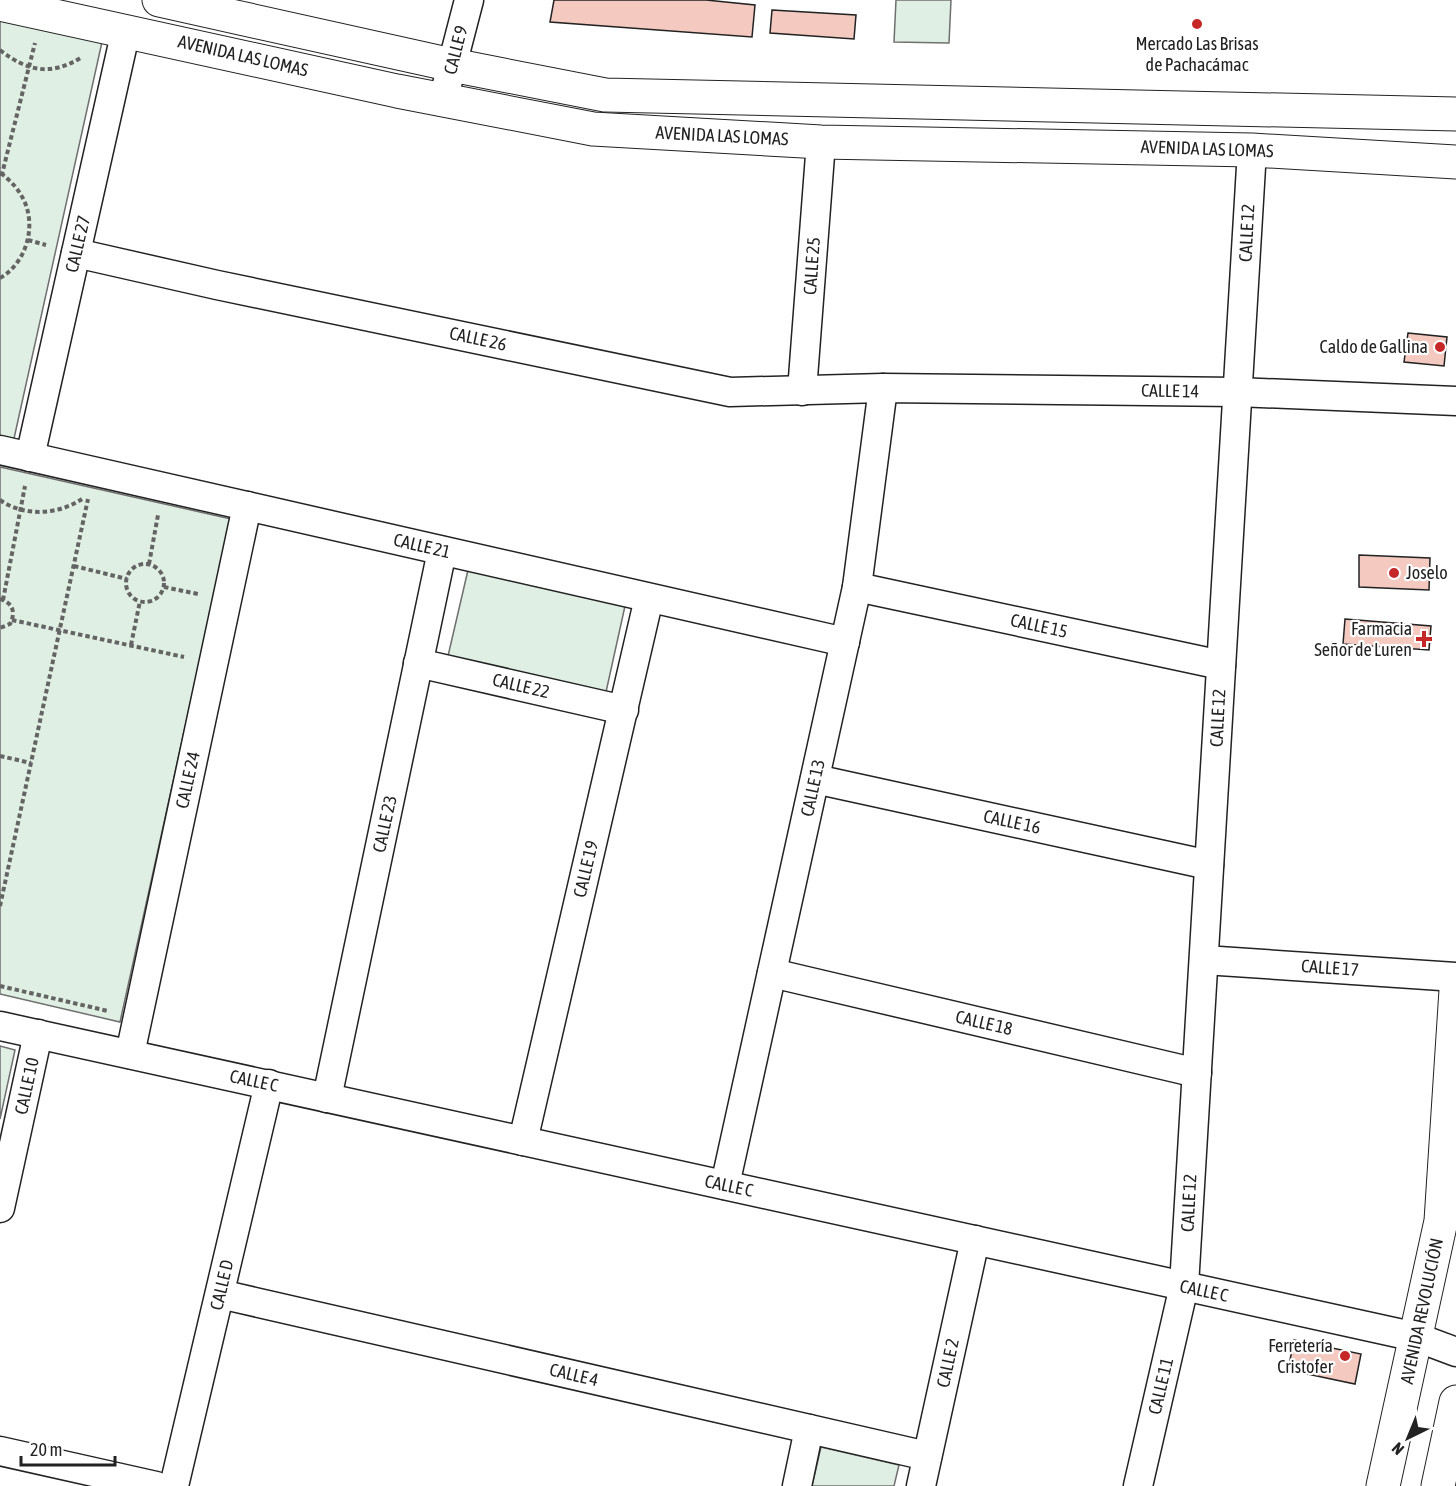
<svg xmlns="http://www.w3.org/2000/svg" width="1456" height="1486" font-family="'Asap Condensed',sans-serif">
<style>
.green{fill:#e0efe3;stroke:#6f6f6f;stroke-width:1.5}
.building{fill:#f3c9c0;stroke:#222;stroke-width:1.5}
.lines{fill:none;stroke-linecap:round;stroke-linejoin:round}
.minor-casing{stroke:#222;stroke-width:31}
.tertiary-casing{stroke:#222;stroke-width:35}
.path{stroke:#646464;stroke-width:4;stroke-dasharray:4.5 3;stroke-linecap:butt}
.minor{stroke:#fff;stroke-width:28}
.tertiary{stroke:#fff;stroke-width:33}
.poi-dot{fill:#c62828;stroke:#fff;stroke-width:2}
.labels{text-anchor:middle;stroke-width:4.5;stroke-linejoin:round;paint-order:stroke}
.poi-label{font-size:18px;fill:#222;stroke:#fff;text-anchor:end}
.street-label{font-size:18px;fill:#222;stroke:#fff}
</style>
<rect width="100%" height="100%" fill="#fff"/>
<!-- green -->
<g class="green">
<polygon points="896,0 951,0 949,43 894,42"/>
<polygon points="0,18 102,42 13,443 0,440"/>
<polygon points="0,467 231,519 120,1022 0,994"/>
<polygon points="468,570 625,606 606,692 448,656"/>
<polygon points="0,1046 15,1050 0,1119"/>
<polygon points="821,1447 899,1465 894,1486 812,1486"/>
</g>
<!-- building -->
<g class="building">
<polygon points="554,0 706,0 755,5 752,37 550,22"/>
<polygon points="772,10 856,15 854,39 770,33"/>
<polygon points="1408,333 1447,337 1444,366 1404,362"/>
<polygon points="1359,555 1430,558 1429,590 1359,587"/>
<polygon points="1345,619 1431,626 1429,650 1343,644"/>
<polygon points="1294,1340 1361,1354 1355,1384 1288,1370"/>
</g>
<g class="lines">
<defs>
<g id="minor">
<polyline points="443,100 469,0"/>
<polyline points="76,253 217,285 730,392 883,388 1237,392 1456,401"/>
<polyline points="802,391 821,142"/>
<polyline points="0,450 845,642"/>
<polyline points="30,457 126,30"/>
<polyline points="857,587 1221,665"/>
<polyline points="418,663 624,710"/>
<polyline points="815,779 1209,865"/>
<polyline points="1204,960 1456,977"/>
<polyline points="772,973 1197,1073"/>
<polyline points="0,1026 1416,1337 1456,1352"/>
<polyline points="130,1054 247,506"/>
<polyline points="327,1098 442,551"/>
<polyline points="523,1141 649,598"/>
<polyline points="725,1185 857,587 883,388"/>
<polyline points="0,1208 38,1034"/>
<polyline points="220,1294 927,1456"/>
<polyline points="0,1451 156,1486"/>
<polyline points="174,1486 269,1084"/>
<polyline points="797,1486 809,1429"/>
<polyline points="921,1486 975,1240"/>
<polyline points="1138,1486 1184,1286 1252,150"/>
</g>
<g id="tertiary">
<polyline points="159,0 452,65 605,95 1456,114"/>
<polyline points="0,4 397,91 593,129 821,142 1252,150 1456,162"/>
<polyline points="1383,1486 1441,1221 1456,990"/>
<polyline points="1438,1486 1456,1402"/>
</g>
</defs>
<!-- minor casing -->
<use href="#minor" class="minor-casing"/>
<!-- tertiary casing -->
<use href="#tertiary" class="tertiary-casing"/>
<!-- path -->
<g class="path">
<path d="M0,50C28,72 52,76 82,57"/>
<polyline points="0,174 2,174 35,43"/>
<polyline points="28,240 46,245"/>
<path d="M0,278C28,262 38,222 21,195C16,186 9,180 2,174"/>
<path d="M0,500C24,517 58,515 82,499"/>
<polyline points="149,564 158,515"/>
<circle cx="145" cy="583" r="19"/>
<polyline points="74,566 127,579"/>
<polyline points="164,587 198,594"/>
<path d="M0,599C13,603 16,612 10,624L0,628"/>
<polyline points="3,600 25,486"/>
<polyline points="12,620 184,657"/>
<polyline points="131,645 140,601"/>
<polyline points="0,756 31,763"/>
<polyline points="0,906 88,499"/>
<polyline points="0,986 108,1011"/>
</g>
<!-- minor -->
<use href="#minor" class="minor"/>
<!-- tertiary -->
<use href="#tertiary" class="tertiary"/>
</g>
<!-- markers -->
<g class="poi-dot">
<circle cx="1197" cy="24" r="6"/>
<circle cx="1440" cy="347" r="6"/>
<circle cx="1394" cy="573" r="6"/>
<path d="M1421 630h6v6h6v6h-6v6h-6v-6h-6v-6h6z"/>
<circle cx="1345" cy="1356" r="6"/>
</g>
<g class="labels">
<!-- poi labels -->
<g class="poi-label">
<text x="1197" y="50" text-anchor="middle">Mercado Las Brisas<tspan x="1197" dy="21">de Pachacámac</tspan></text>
<text x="1428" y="353">Caldo de Gallina</text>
<text x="1406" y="579" text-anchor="start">Joselo</text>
<text x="1412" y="635">Farmacia<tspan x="1412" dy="21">Señor de Luren</tspan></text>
<text x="1333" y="1352">Ferretería<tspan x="1333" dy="21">Cristofer</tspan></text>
</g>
<!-- street labels -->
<g class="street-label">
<text transform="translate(456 50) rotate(-76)" y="6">CALLE 9</text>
<text transform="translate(243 56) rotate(13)" y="6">AVENIDA LAS LOMAS</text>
<text transform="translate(722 136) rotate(3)" y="6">AVENIDA LAS LOMAS</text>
<text transform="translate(1207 149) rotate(2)" y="6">AVENIDA LAS LOMAS</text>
<text transform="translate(1247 233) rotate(-87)" y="6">CALLE 12</text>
<text transform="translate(78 244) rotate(-77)" y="6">CALLE 27</text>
<text transform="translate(812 266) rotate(-86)" y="6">CALLE 25</text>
<text transform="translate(478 339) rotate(12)" y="6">CALLE 26</text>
<text transform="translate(1170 391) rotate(1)" y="6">CALLE 14</text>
<text transform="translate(422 546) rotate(13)" y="6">CALLE 21</text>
<text transform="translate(1039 626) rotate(12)" y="6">CALLE 15</text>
<text transform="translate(521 686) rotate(13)" y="6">CALLE 22</text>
<text transform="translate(1218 718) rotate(-87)" y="6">CALLE 12</text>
<text transform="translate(188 780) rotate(-78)" y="6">CALLE 24</text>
<text transform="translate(813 788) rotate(-78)" y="6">CALLE 13</text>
<text transform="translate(1012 822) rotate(12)" y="6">CALLE 16</text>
<text transform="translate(385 824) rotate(-78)" y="6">CALLE 23</text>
<text transform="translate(586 869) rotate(-77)" y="6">CALLE 19</text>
<text transform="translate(1330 968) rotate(4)" y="6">CALLE 17</text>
<text transform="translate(984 1023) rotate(13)" y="6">CALLE 18</text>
<text transform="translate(254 1081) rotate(12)" y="6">CALLE C</text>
<text transform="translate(27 1086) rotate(-78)" y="6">CALLE 10</text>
<text transform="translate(729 1186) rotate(12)" y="6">CALLE C</text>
<text transform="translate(1189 1203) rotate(-87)" y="6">CALLE 12</text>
<text transform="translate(222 1285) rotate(-77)" y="6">CALLE D</text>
<text transform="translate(1204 1291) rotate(12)" y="6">CALLE C</text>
<text transform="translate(1422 1311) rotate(-78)" y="6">AVENIDA REVOLUCIÓN</text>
<text transform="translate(948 1363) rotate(-78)" y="6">CALLE 2</text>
<text transform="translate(574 1375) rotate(13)" y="6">CALLE 4</text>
<text transform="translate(1161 1386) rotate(-77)" y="6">CALLE 11</text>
</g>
</g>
<!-- north arrow -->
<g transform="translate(1408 1438) rotate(223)" stroke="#ffffff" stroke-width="4.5" paint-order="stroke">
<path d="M0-4.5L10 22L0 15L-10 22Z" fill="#222222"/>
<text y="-9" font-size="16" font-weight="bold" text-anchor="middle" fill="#222222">N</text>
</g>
<!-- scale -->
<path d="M21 1456v9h94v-9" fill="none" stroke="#222222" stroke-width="3"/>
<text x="30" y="1456" font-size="18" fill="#222222" stroke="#ffffff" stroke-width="4.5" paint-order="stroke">20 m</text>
</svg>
